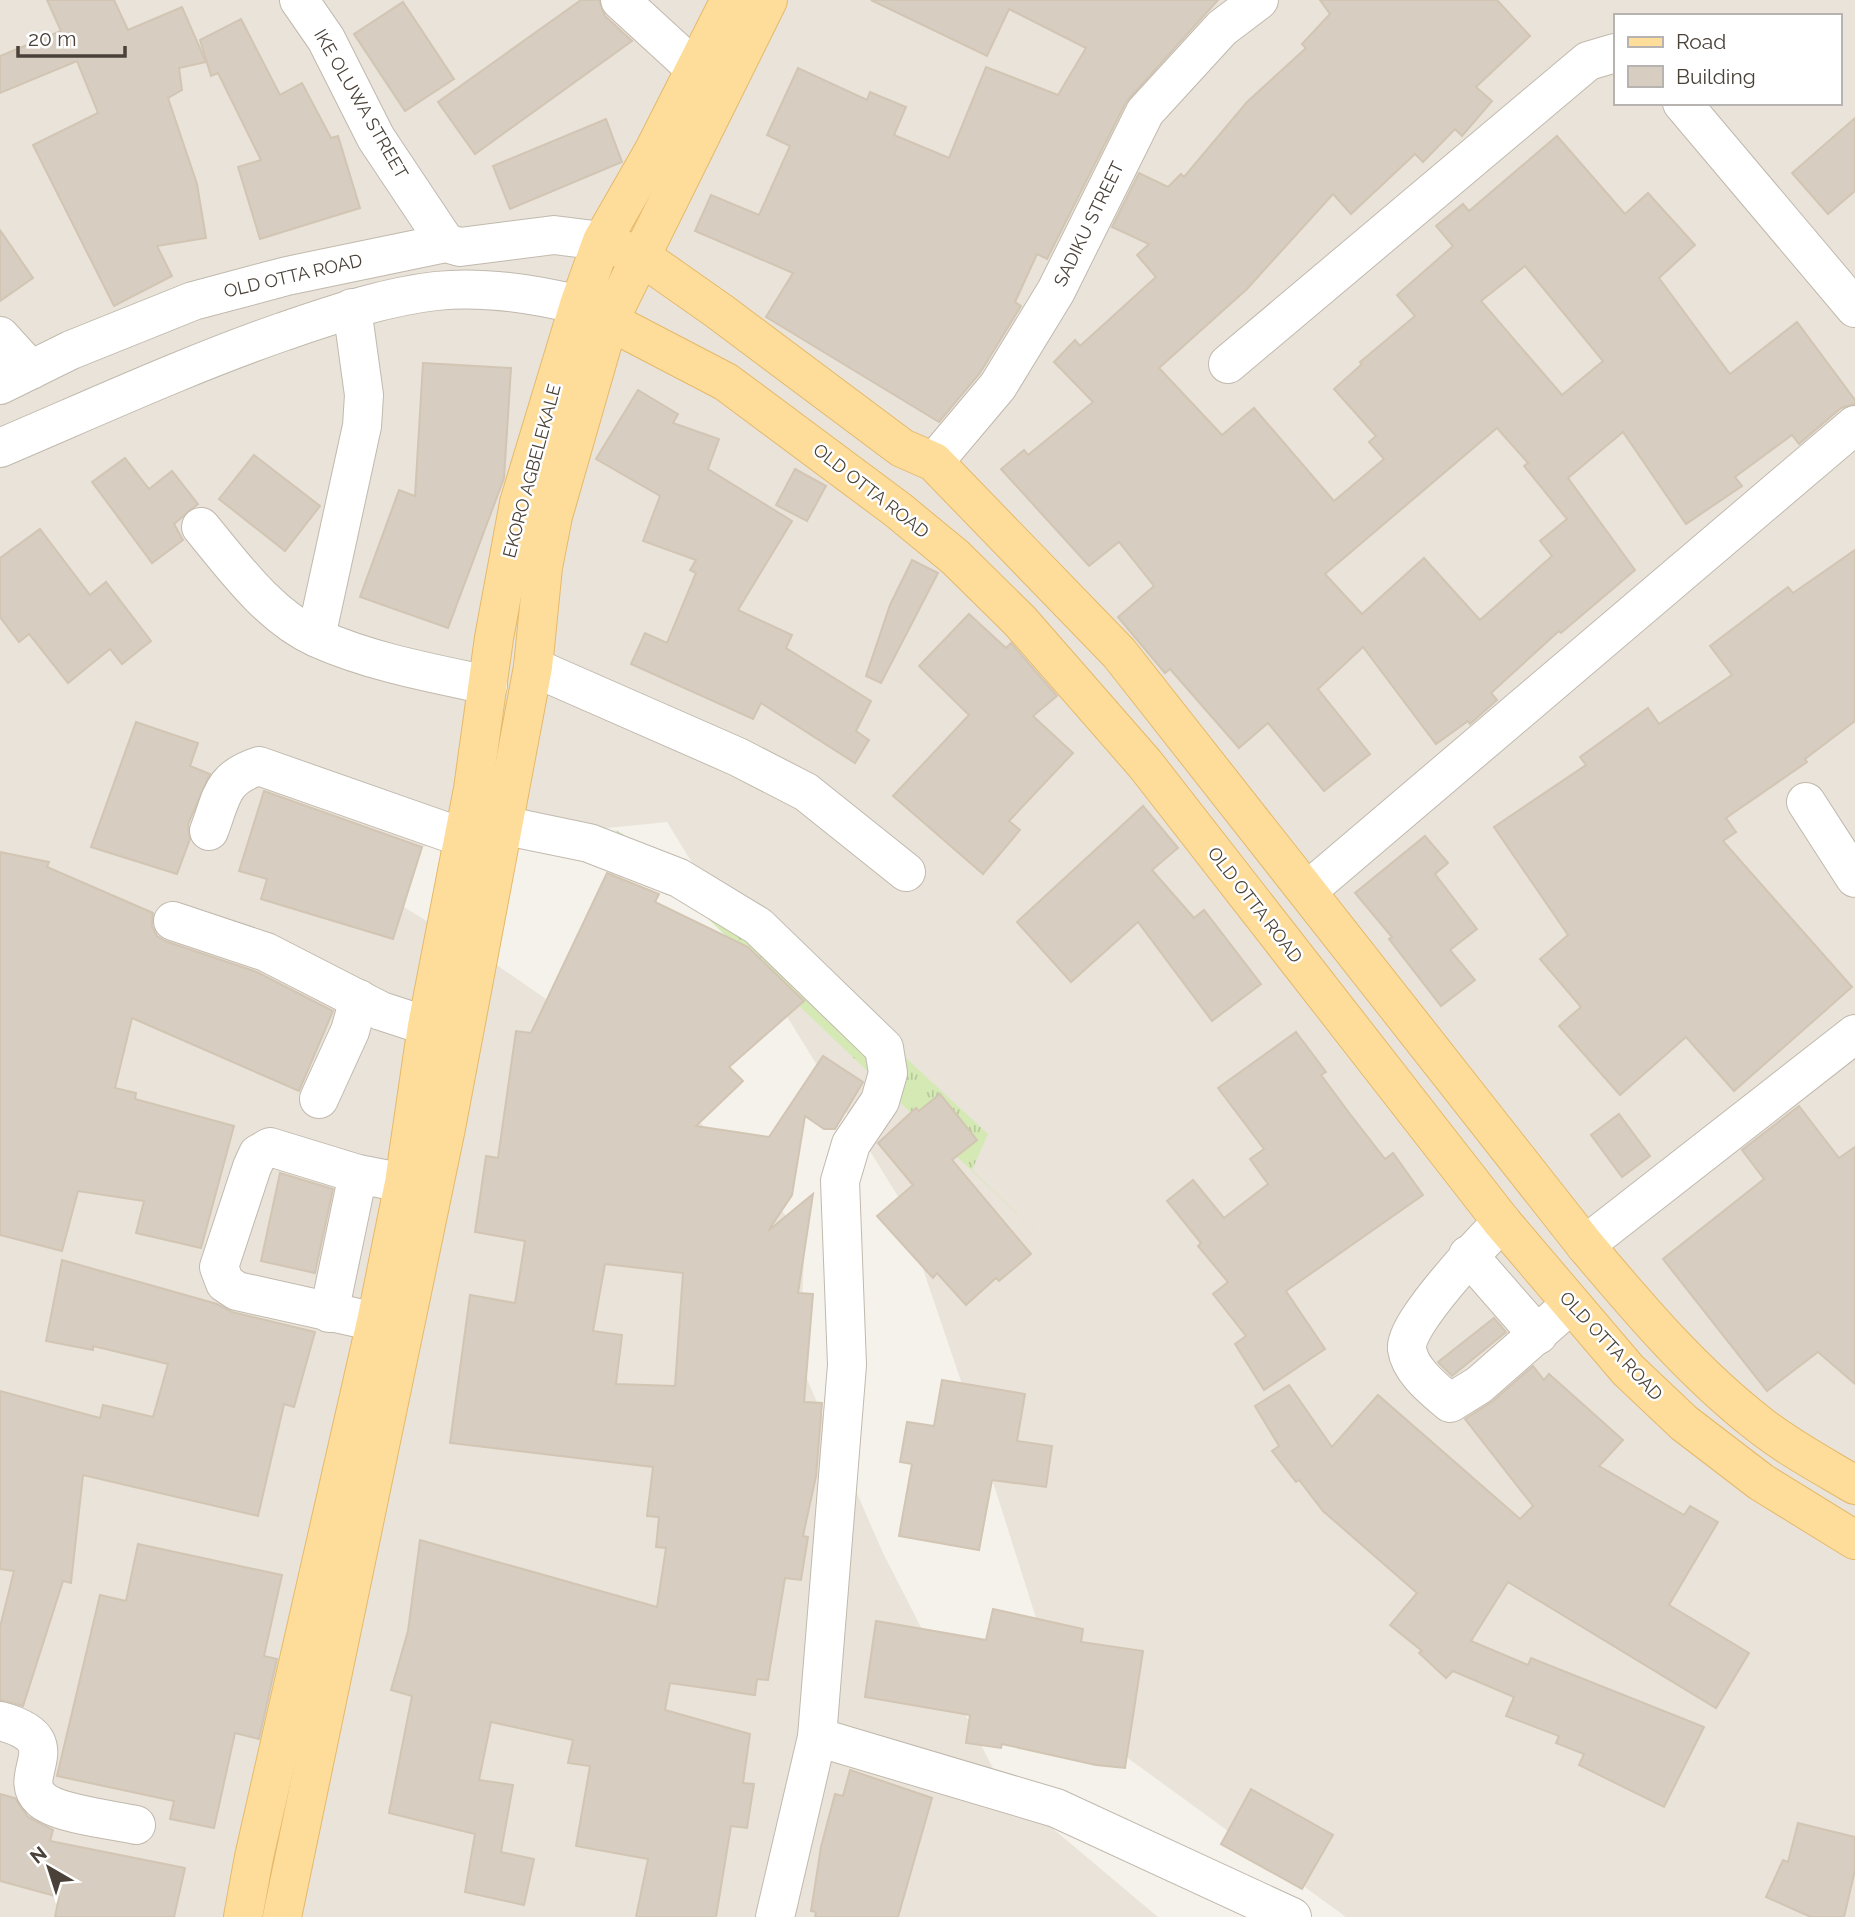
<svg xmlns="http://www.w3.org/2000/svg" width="1855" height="1917" font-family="Raleway,sans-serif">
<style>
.residential{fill:#e9e3d9;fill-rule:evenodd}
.grass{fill:url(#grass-tufts)}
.building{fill:#d7cdc0;stroke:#d2c5b3;stroke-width:2;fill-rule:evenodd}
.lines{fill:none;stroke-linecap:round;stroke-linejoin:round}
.minor-casing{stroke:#c1b9ad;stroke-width:40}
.major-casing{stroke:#e5b96a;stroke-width:40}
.minor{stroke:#fff;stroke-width:38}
.major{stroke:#fedd9b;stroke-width:38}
.labels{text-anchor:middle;stroke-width:5;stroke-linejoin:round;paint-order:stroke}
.street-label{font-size:18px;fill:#4a4239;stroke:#fff}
</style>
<defs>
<pattern id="grass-tufts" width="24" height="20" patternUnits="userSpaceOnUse" patternTransform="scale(1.75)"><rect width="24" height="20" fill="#d4e9b4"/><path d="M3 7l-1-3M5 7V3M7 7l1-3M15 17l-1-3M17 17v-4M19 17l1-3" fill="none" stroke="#b8c99c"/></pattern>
</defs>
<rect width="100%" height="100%" fill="#f5f2eb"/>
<!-- residential -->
<path class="residential" d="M0,0H1855V1917H1346L1066,1713L963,1387L899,1198L667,822L388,850L404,907L488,959L572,1017L682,1103L805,1236L799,1361L883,1553L1002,1786L1158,1917H0ZM1615,16H1839V103H1615Z"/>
<!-- grass -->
<polygon class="grass" points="614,829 786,934 868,1023 988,1134 972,1170 1061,1256"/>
<!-- building -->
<g class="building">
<polygon points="47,0 114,0 128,30 182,7 206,62 179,68 182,90 168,98 197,184 206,238 157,246 172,276 114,306 33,145 98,113 77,61 0,93 0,56 61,31"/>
<polygon points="581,0 599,0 605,16 632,41 475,154 438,102"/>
<polygon points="871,0 1218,0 1126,102 1047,259 1037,254 1015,302 1021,306 980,373 939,422 766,317 793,273 695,231 711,195 759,215 790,146 767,135 798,68 867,100 870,92 906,107 894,135 949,158 986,67 1058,95 1086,48 1009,9 987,56"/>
<path d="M1320,0H1497L1530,36L1476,87L1492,101L1462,136L1455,129L1423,162L1415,154L1351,214L1333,194L1247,289L1159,368L1222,435L1254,408L1334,501L1384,459L1369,442L1376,436L1334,389L1362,364L1360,362L1415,316L1397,295L1453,246L1436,226L1463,204L1469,211L1557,136L1625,214L1648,193L1695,245L1659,278L1730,374L1797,322L1855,400V404L1841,408L1799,444L1792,435L1735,477L1742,486L1686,524L1623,432L1568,478L1635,570L1561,633L1559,631L1491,693L1497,700L1470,724L1468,721L1436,744L1363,647L1318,689L1370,754L1324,791L1268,723L1239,748L1170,669L1165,673L1118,617L1154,586L1119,542L1089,566L1001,469L1024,450L1028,455L1093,402L1054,362L1075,340L1080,346L1156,277L1137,255L1149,244L1112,227L1139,173L1168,187L1181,174L1184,177L1247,102L1306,48L1302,44L1330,14ZM1525,266L1603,361L1562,395L1481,301ZM1497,428L1528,463L1524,466L1567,519L1540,541L1552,556L1480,620L1424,558L1362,614L1325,574Z"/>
<polygon points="403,2 454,79 405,111 354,34"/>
<polygon points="241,19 280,95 302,83 331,138 338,136 360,208 260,239 238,167 261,160 218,73 211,76 200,40"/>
<polygon points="1855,118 1855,191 1828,214 1792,173"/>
<polygon points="606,119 622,162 510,209 493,166"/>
<polygon points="0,230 33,278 0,301"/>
<polygon points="423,363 511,368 504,478 448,628 360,597 399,490 415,496"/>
<polygon points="638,390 678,414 673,423 719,439 708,469 792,521 738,610 792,635 786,648 871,701 856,731 869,740 855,763 761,703 753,719 631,664 645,633 667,643 696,573 690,570 696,560 643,541 660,496 596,459"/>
<polygon points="254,455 320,506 285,551 219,499"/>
<polygon points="125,458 149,489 172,471 198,504 174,524 183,540 152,563 92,482"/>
<polygon points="795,469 826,486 807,521 776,505"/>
<polygon points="40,529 90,595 106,582 151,641 122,664 110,649 68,683 29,634 19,642 0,617 0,558"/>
<polygon points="1855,550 1855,721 1805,759 1807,762 1726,818 1736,832 1723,841 1852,987 1734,1091 1686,1037 1620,1095 1559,1026 1581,1007 1540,959 1568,935 1494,827 1586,765 1580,757 1648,708 1659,724 1732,675 1710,646 1788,587 1793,593"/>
<polygon points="912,560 938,573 881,683 866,676 890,605"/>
<polygon points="969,614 1006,648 1011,643 1057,696 1033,716 1073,753 1009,821 1020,830 983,874 893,796 969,715 919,666"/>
<polygon points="136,722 198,743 190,766 210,774 188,824 190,839 177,874 91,847"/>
<polygon points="264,791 422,847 393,939 261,899 267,879 239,871"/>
<polygon points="1143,806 1178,848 1152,870 1194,918 1204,910 1261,984 1212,1021 1138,922 1071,982 1017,922"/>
<polygon points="1425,836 1448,863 1435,874 1477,929 1450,950 1475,980 1441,1006 1389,939 1392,937 1355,893"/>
<polygon points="0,852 49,862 47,867 153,913 152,926 157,936 165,941 257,972 333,1011 299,1091 132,1018 115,1088 136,1093 135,1099 234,1126 201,1248 136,1233 144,1201 78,1191 62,1251 0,1235"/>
<path d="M607,873L659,894L655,902L748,947L804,1001L729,1067L743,1081L696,1126L769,1137L823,1056L863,1082L835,1129H824L805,1116L792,1195L768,1231L813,1194L798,1293L813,1294L804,1402L822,1403L816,1476L803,1536L808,1537L801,1580L785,1578L768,1680L757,1679L755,1695L670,1683L665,1710L750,1734L743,1783L754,1784L747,1828L731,1826L716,1917H636L648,1859L576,1846L590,1766L568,1763L573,1740L491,1722L479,1780L513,1785L501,1852L534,1859L524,1905L465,1892L475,1834L389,1813L412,1696L391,1690L408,1631L420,1540L657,1607L666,1548L656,1547L659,1517L647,1516L653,1467L450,1443L470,1295L515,1303L525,1241L475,1232L486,1156L498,1158L516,1031L531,1033ZM605,1264L683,1273L675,1386L616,1384L622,1335L593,1331Z"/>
<polygon points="1296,1032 1326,1072 1321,1075 1350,1114 1385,1159 1393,1153 1423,1195 1286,1291 1325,1349 1264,1390 1235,1344 1246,1336 1213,1294 1228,1282 1198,1246 1201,1243 1167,1201 1193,1180 1224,1218 1268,1184 1250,1159 1264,1149 1218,1088"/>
<polygon points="940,1094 977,1140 952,1160 1031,1254 999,1281 996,1278 966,1305 937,1273 933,1278 877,1216 913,1185 878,1143 916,1108 919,1111"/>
<polygon points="1799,1106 1839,1158 1855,1147 1855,1384 1818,1352 1767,1391 1663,1259 1764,1179 1742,1150"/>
<polygon points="1619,1114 1650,1156 1622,1177 1591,1135"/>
<polygon points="280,1173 333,1189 315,1273 261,1261"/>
<polygon points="62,1260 217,1304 232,1312 315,1332 294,1407 284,1404 258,1516 83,1475 71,1583 63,1581 23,1706 0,1700 0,1627 14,1571 0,1569 0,1391 100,1418 103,1405 153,1417 168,1364 93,1346 93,1350 46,1341"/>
<polygon points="1494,1318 1506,1332 1452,1376 1438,1362"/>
<polygon points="1533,1366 1544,1380 1549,1374 1623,1440 1599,1466 1684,1515 1690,1506 1718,1522 1669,1605 1749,1653 1716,1708 1508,1582 1471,1641 1528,1665 1531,1658 1704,1727 1664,1807 1579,1765 1584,1754 1556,1743 1559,1736 1506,1716 1514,1697 1453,1671 1446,1678 1419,1653 1422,1651 1390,1625 1417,1593 1323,1511 1299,1480 1296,1482 1272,1451 1279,1446 1255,1406 1289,1385 1332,1447 1378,1395 1520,1519 1533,1506 1465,1419 1493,1401"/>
<polygon points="942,1380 1025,1394 1017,1441 1052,1446 1046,1487 992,1480 979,1550 899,1536 912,1464 900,1462 907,1422 934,1426"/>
<polygon points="138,1544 282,1575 264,1656 277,1659 259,1739 235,1733 214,1828 170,1819 174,1801 57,1776 100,1595 126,1601"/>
<polygon points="993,1609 1083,1629 1081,1642 1143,1651 1125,1768 1096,1765 1002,1744 1001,1748 966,1743 970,1715 865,1697 876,1621 986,1640"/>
<polygon points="850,1770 932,1798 898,1917 815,1917 816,1912 811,1911 821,1847 835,1794 843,1796"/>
<polygon points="1251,1789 1333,1835 1302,1889 1221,1844"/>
<polygon points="0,1794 15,1798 28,1817 53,1830 50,1841 185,1868 174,1917 55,1917 59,1897 0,1881"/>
<polygon points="1798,1823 1855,1837 1855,1870 1844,1917 1811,1917 1766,1897 1783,1860 1788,1862"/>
</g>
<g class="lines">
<defs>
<g id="minor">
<polyline points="299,0 326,39 376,138 446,243"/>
<polyline points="620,0 693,67"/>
<polyline points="1682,103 1855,308"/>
<polyline points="0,336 31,370"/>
<polyline points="1228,364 1588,61 1615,53"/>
<polyline points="0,385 71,350 193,301 287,276 446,243 460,247 554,235 602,241"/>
<path d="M0,448C94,408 185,366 282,332C332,315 383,297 436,291C482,286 534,294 579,305"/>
<polyline points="934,462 998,386 1056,291 1145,112 1222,28 1259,0"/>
<path d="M201,527C234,567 269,616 317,638C371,662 431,673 488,685"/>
<polyline points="316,637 362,426 364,395 352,308"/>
<polyline points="533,667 738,757 806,792 906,872"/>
<polyline points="1806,802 1855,878"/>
<polyline points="502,825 589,843 679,878 758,926 884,1048 888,1073 880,1101 851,1144 840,1181 847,1365 817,1737 775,1917"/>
<path d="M209,831C222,797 221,778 259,766L464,838"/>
<polyline points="1307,891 1855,425"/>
<polyline points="173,921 266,952 381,1011 427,1026"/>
<polyline points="319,1099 350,1031 359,999"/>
<path d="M1502,1222C1483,1241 1403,1325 1407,1349C1410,1371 1435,1390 1450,1403L1479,1385L1570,1305"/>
<polyline points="1585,1245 1855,1034"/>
<polyline points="1468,1255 1538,1335"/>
<polyline points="329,1313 358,1174"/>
<polyline points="376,1322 237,1291 225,1283 219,1267 252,1167 258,1154 270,1147 358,1174 404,1183"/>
<path d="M0,1721C73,1740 14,1775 41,1799C56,1814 114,1820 136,1825"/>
<polyline points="817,1737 1056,1808 1292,1917"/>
</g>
<g id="major">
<path d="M619,248L642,257L719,311L902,448L934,462L1119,653L1585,1245C1639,1309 1693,1373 1760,1425C1789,1448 1823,1466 1855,1485"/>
<polyline points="586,309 726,382 898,510 955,557 1020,621 1145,764 1502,1222 1628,1370 1684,1423 1761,1482 1855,1540"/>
<polyline points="243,1917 254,1857 376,1322 404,1183 427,1026 473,789 494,638 519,503 579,305 602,241 653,152 730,0"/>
<polyline points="282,1917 446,1128 533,667 543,567 553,516 609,321 768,0"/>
</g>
</defs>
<!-- minor casing -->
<use href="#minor" class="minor-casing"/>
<!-- major casing -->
<use href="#major" class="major-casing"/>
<!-- minor -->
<use href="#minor" class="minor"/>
<!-- major -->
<use href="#major" class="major"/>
</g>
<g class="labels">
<!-- street labels -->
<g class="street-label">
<text transform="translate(361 104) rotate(60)" y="6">IKE OLUWA STREET</text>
<text transform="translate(1089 224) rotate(-64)" y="6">SADIKU STREET</text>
<text transform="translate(293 276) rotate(-13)" y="6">OLD OTTA ROAD</text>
<text transform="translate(532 471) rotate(-75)" y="6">EKORO AGBELEKALE</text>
<text transform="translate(871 491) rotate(38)" y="6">OLD OTTA ROAD</text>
<text transform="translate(1255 905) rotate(52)" y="6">OLD OTTA ROAD</text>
<text transform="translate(1611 1346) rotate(47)" y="6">OLD OTTA ROAD</text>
</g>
</g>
<!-- legend -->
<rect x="1614" y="14" width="228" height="91" fill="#ffffff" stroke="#b7b3b0" stroke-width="2"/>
<rect x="1628" y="37" width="35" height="10" fill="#fedd9b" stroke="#b7b3b0" stroke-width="2"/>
<text x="1676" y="49" font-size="21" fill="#4a4239">Road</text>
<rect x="1628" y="66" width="35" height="21" fill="#d7cdc0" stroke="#b7b3b0" stroke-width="2"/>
<text x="1676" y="84" font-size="21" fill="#4a4239">Building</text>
<!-- north arrow -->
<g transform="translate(49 1868) rotate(321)" stroke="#ffffff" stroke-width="5" paint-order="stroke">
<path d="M0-5L12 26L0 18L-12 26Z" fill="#4a4239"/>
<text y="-10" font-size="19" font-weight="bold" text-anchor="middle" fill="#4a4239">N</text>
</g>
<!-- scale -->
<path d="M18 46v10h107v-10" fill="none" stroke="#4a4239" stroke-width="3.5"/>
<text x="28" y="46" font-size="21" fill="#4a4239" stroke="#ffffff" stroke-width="5" paint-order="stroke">20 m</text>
</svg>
